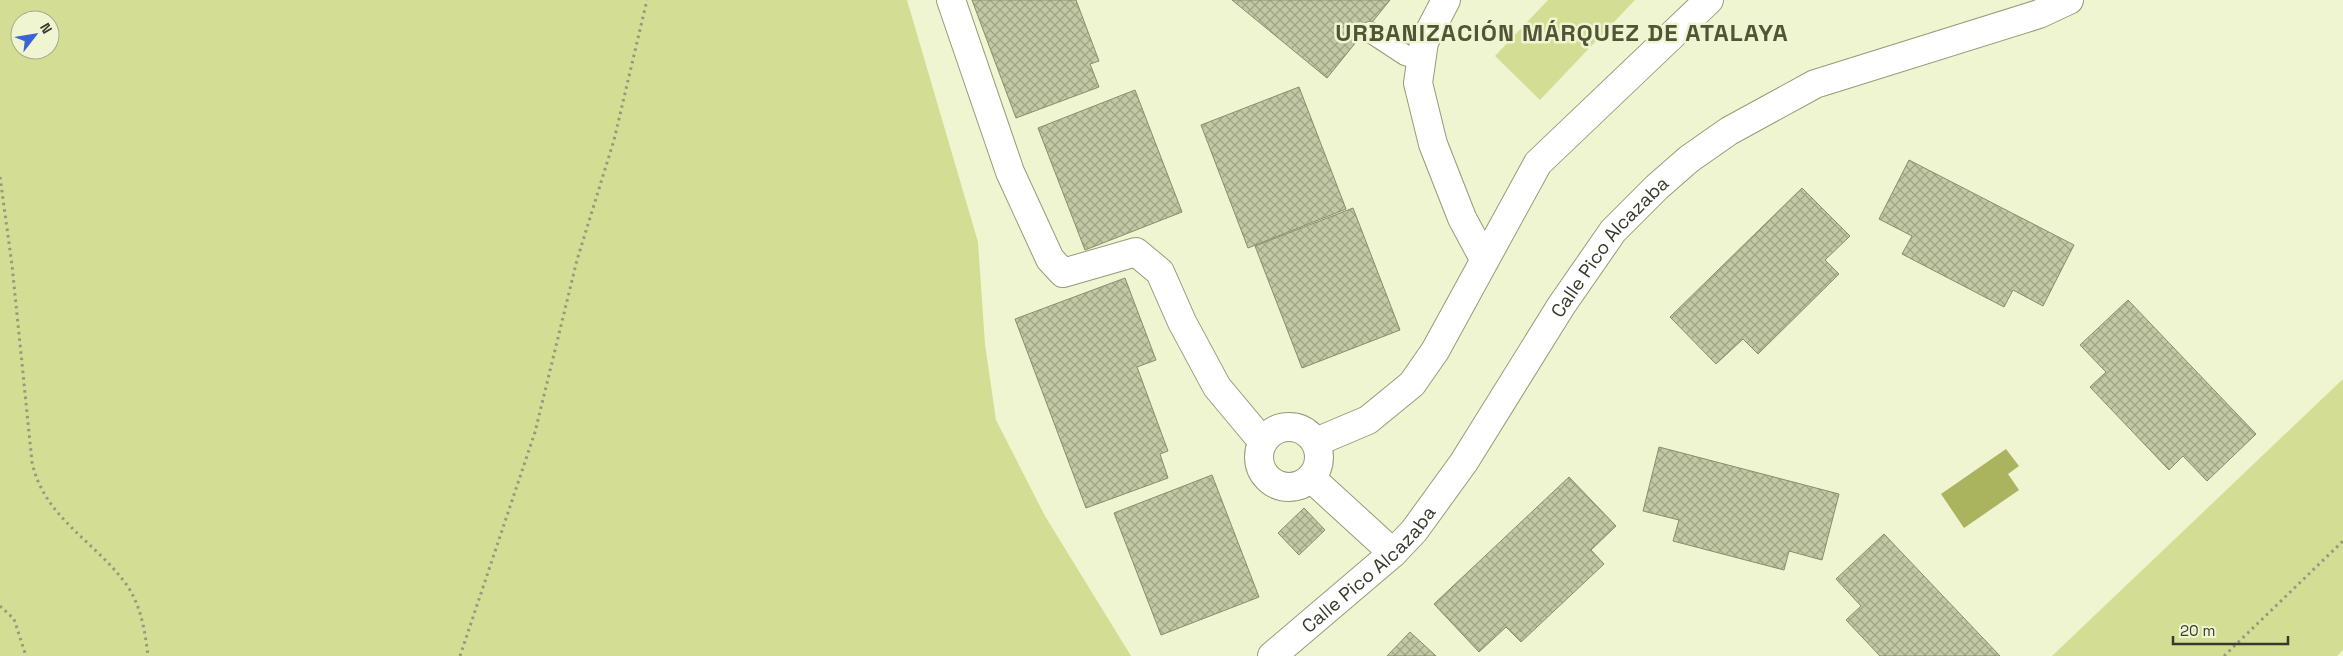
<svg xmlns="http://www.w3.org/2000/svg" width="2343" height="656" font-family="'Space Grotesk',sans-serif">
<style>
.grass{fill:#d3de94;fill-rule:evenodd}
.water{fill:#aab45f}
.building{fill:url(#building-cross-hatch);stroke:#888d6c}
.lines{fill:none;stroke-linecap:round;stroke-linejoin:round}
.service-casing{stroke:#969b79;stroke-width:22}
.minor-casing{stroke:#969b79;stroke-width:30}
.path{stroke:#95997f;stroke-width:3;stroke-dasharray:2.5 4;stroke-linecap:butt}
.service{stroke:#fff;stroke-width:20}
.minor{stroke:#fff;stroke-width:28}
.labels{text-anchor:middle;stroke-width:5;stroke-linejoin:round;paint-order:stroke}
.street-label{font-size:19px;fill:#383a2c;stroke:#eff5d0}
.district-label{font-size:24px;font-weight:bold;letter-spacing:1px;fill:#515536;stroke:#eff5d0}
</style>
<defs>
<pattern id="building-cross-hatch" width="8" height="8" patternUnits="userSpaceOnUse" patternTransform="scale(1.25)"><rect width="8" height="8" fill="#c2c7a4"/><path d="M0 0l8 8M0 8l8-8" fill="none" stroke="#9fa386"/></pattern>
</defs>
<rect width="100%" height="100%" fill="#eff5d0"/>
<!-- grass -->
<g class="grass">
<path d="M0,0H907L978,242L985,344L996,420L1045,516L1131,656H0ZM20,20H50V50H20Z"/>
<polygon points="1548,0 1635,0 1540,100 1495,56"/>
<polygon points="2343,379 2343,650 2337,656 2052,656"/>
</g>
<!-- water -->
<polygon class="water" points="2006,449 2019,466 2008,474 2019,490 1964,528 1941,494"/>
<!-- building -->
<g class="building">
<polygon points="972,0 1076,0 1099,61 1090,64 1099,87 1016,118"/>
<polygon points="1232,0 1390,0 1327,78"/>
<polygon points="1299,87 1346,209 1248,248 1201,125"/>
<polygon points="1135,90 1182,212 1085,250 1038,128"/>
<polygon points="1909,160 2074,245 2043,306 2013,290 2004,307 1902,254 1912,236 1879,219"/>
<polygon points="1802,188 1850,236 1825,260 1839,274 1758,354 1743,339 1716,364 1670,317"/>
<polygon points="1353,208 1400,330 1302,368 1255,246"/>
<polygon points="1125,278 1156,360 1137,367 1168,451 1160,454 1168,478 1086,508 1015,319"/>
<polygon points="2128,300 2256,434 2207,481 2183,456 2169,470 2090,387 2106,372 2080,345"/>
<polygon points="1659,447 1839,494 1822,560 1789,551 1784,570 1673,541 1679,520 1643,511"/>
<polygon points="1212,475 1259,597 1161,635 1114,513"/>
<polygon points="1569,477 1616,526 1591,550 1604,564 1521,642 1506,627 1479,652 1434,604"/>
<polygon points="1304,508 1325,530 1299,555 1278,533"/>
<polygon points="1884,534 2000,656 1880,656 1846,620 1861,606 1836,579"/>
<polygon points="1410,632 1436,656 1387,656"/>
</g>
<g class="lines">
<defs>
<polyline id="service" points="1370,32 1405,55 1421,60"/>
<g id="minor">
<polyline points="951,0 1010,172 1050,259 1063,273 1136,252 1160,272 1182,322 1217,387 1263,442"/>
<polyline points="1446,0 1424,42 1418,83 1433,144 1462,218 1484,259"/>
<circle cx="1289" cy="457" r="30"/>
<polyline points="1316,442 1368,420 1412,384 1435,351 1538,163 1709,0"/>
<polyline points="1311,478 1393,553"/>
<path id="s1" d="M1272,656L1393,553L1414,531L1464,462L1561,306L1613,231L1657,187L1689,159L1729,131L1815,84L2039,14L2069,0"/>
</g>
</defs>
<!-- service casing -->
<use href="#service" class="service-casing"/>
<!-- minor casing -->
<use href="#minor" class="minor-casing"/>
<!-- path -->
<g class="path">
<path d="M0,177L12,265L32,462C44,518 94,540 126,584C141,605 145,631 148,656"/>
<polyline points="0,606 14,619 26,656"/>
<polyline points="460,656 535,432 577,260 614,140 647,0"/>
<polyline points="2224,656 2343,541"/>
</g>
<!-- service -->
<use href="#service" class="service"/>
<!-- minor -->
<use href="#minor" class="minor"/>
</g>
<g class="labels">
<!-- street labels -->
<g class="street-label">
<text dy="7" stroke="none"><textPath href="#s1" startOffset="535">Calle Pico Alcazaba</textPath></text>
<text dy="7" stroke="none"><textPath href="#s1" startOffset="130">Calle Pico Alcazaba</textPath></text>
</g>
<!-- district labels -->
<g class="district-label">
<text x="1562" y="41">URBANIZACIÓN MÁRQUEZ DE ATALAYA</text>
</g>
</g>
<!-- north arrow -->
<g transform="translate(35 35) rotate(59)"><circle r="24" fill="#eff5d0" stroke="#a6aa8e"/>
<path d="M0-4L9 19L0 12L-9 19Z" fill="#3964d5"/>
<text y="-8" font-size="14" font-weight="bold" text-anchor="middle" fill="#383a2c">N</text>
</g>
<!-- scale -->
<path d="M2173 636v8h115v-8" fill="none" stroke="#383a2c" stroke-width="2.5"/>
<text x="2180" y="636" font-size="15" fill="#383a2c" stroke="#eff5d0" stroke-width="4" paint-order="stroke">20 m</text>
</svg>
